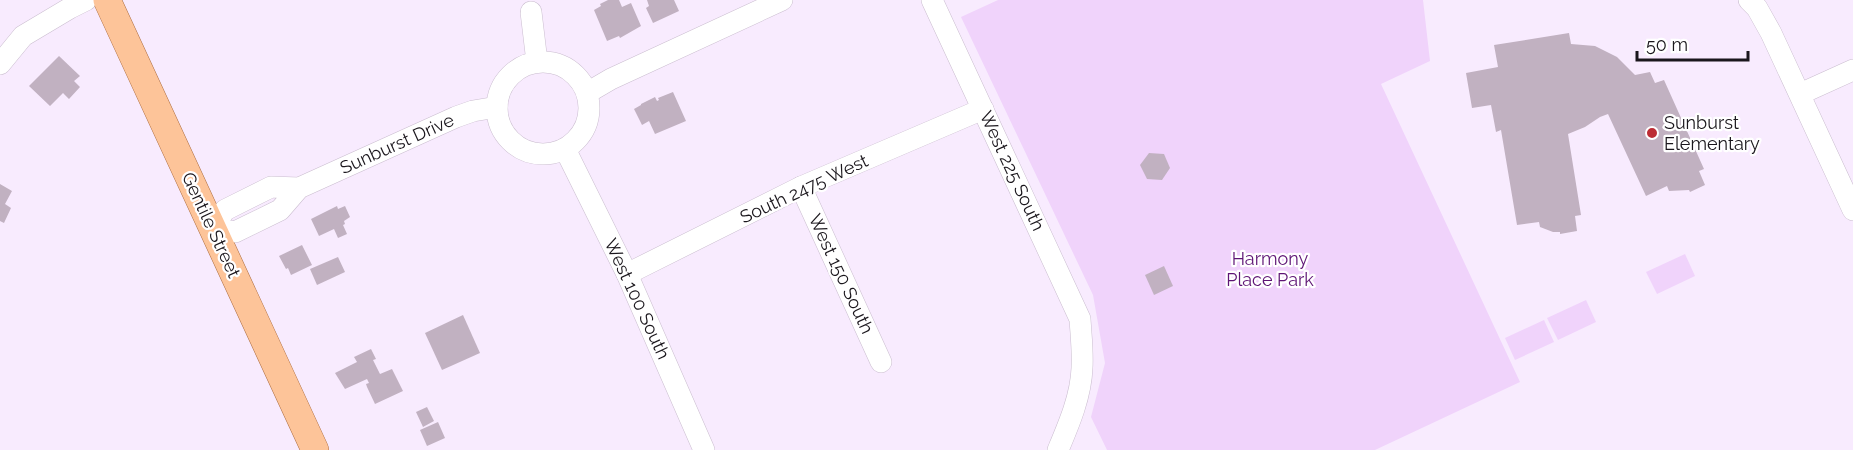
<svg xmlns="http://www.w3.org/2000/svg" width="1853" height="450" font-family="Raleway,sans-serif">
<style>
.green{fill:#f0d3fb}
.building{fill:#c1b1c1}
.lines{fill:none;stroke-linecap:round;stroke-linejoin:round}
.minor-casing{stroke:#cabdcf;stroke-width:22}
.major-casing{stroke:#ac6d41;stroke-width:28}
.minor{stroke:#fff;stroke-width:21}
.major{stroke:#fdc499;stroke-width:27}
.poi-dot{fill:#bc2c34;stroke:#fff;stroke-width:2}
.labels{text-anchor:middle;stroke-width:4.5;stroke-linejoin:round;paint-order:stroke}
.poi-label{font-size:18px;fill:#1a161c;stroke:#fff;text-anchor:start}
.street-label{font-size:18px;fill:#1a161c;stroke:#fff}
.park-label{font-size:18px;fill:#5e1475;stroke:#fff}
</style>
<rect width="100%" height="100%" fill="#f8ebfe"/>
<!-- green -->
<g class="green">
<polygon points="998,0 1423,0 1430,61 1381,84 1520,382 1375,450 1107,450 1091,417 1105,363 1093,295 961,17"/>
<polygon points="1685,254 1695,276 1657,294 1646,272"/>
<polygon points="1586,300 1596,322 1558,340 1547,318"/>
<polygon points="1544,320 1554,342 1515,360 1505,338"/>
</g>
<!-- building -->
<g class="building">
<polygon points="608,0 619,0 622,7 631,3 641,26 620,38 619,36 607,41 594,10 601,6 600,4"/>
<polygon points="647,0 674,0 679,11 653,23 646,8 649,6"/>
<polygon points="1569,33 1571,44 1595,46 1617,57 1635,75 1650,72 1655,83 1664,80 1704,169 1699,171 1705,185 1690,192 1689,190 1669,191 1667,186 1646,196 1608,114 1600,117 1585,127 1568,134 1581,215 1575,216 1577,231 1560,234 1560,232 1553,232 1540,227 1539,222 1517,225 1501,130 1496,132 1491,105 1472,108 1466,73 1498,67 1494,45"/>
<polygon points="59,56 80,76 74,81 80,87 69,99 63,93 50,106 29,86"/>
<polygon points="673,92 686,121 655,134 649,121 642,125 634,109 641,105 641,104 655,97 657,101 659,100 658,98"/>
<polygon points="1149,153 1164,154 1170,168 1162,180 1147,179 1140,165"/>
<polygon points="0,184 12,191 5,204 11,208 4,223 0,221"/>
<polygon points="337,206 338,209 345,206 350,217 344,221 345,224 343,225 347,234 338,238 334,229 319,236 311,219"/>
<polygon points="302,245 312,265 291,275 288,268 286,269 279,256"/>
<polygon points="338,257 345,272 317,285 310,269"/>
<polygon points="1164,266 1173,286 1154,295 1145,275"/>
<polygon points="463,315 480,353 442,370 425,333"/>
<polygon points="371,349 376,359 373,360 380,374 392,369 403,391 375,404 367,387 366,384 369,383 367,379 345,389 335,373 357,362 354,357"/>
<polygon points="427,407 434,421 423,427 416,412"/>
<polygon points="438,422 445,438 427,446 420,430"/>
</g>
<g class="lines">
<defs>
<g id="minor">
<path d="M932,0L1080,319C1081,335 1083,352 1082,368C1081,396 1069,424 1058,450"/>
<polyline points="1749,0 1757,8 1771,33 1853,210"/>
<polyline points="531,12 537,62"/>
<circle cx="543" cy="108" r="46"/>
<polyline points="0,64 23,36 70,8 86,0"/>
<polyline points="587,93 611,79 782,0"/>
<polyline points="1800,94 1853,70"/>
<polyline points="565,149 627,274 704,450"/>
<polyline points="801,187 881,362"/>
<polyline points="299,188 280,210 235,232 212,228 225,210 271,187 299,188 456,117 473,111 497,107"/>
<polyline points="627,274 801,187 983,109"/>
</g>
<polyline id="major" points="107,0 315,450"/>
</defs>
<!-- minor casing -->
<use href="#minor" class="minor-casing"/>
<!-- major casing -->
<use href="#major" class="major-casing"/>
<!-- minor -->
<use href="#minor" class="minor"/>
<!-- major -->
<use href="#major" class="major"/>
</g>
<!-- markers -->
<circle class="poi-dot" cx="1652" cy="133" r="6"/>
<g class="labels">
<!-- poi labels -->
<g class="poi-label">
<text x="1664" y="129">Sunburst<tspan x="1664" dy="21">Elementary</tspan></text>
</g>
<!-- street labels -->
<g class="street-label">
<text transform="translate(397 144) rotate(-24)" y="6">Sunburst Drive</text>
<text transform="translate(1012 171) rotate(65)" y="6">West 225 South</text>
<text transform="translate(804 189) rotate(-25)" y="6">South 2475 West</text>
<text transform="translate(211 225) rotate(65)" y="6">Gentile Street</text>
<text transform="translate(841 274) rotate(65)" y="6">West 150 South</text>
<text transform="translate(637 299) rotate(65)" y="6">West 100 South</text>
</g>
<!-- park labels -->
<g class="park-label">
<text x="1270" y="265">Harmony<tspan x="1270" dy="21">Place Park</tspan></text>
</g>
</g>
<!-- scale -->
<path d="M1637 51v9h111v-9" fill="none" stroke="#1a161c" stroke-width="3"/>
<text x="1646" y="51" font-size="18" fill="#1a161c" stroke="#ffffff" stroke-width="4.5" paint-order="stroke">50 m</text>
</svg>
